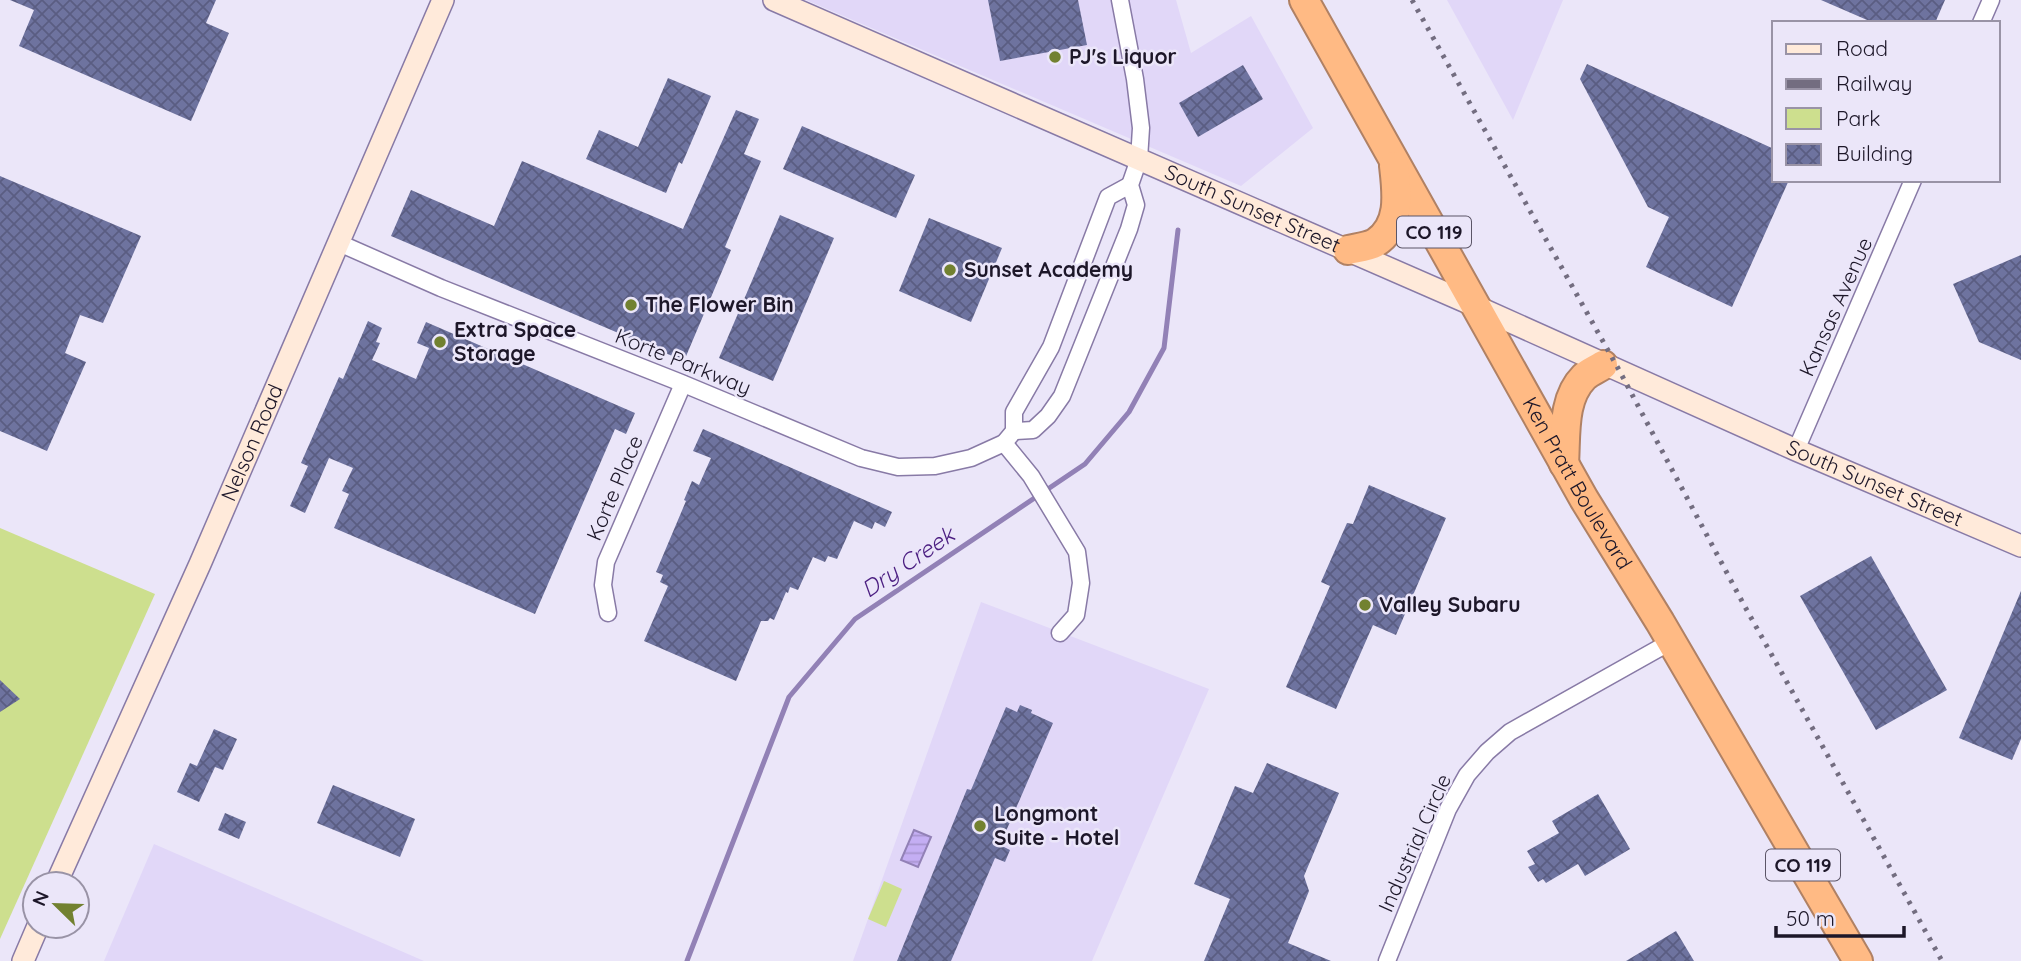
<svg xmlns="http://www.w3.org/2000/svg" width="2021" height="961" font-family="Quicksand,sans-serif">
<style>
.built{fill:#e1d7f8}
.park{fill:#cddf8e}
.water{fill:url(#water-rules);stroke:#9281b6;stroke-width:2}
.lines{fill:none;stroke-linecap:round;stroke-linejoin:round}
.stream{stroke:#9281b6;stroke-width:5}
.building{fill:url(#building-cross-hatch)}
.street-casing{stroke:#887aa6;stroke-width:19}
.secondary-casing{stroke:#887aa6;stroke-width:24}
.highway-casing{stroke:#b08164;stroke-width:32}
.street{stroke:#fff;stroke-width:16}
.secondary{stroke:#ffeada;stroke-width:21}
.highway{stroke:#ffba84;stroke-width:28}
.rail{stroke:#736d80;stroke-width:5;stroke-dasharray:3.5 7;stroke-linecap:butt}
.poi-dot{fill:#728130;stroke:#ebe6f9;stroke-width:2.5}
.labels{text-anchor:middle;stroke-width:5;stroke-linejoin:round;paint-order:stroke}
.shield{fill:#ebe6f9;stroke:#5b5567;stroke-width:2}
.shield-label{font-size:19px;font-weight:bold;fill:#1d1729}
.poi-label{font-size:21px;font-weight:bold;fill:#1d1729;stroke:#ebe6f9;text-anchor:start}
.street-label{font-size:21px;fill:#1d1729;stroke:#ebe6f9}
.water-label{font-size:23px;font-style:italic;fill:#4b1e81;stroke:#ebe6f9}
</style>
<defs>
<pattern id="water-rules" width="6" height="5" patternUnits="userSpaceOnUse" patternTransform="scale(1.75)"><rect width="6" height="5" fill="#c4aef3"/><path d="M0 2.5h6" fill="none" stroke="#a895d0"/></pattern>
<pattern id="building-cross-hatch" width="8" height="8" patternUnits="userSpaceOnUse" patternTransform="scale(1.75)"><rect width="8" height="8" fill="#6e739f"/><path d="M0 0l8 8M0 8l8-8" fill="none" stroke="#5a5d82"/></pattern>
</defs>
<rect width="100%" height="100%" fill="#ebe6f9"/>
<!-- built -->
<g class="built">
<polygon points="806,0 1176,0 1191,53 1251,16 1313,128 1241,186"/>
<polygon points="1447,0 1563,0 1513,120"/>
<polygon points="981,602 1209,689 1092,961 853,961"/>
<polygon points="154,844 424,961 104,961"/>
</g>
<!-- park -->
<g class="park">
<polygon points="0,528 155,594 0,939"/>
<polygon points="884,881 902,889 886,927 868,919"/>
</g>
<!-- water -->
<polygon class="water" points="914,830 931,837 918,867 901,860"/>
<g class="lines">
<!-- stream -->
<polyline class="stream" points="687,961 789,697 855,619 1085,464 1129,412 1164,348 1178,230"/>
</g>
<!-- building -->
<g class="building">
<polygon points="10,0 216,0 206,23 229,33 191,121 19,46 34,10"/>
<polygon points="988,0 1078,0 1087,45 1000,61"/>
<polygon points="1821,0 1945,0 1935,23 1874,23"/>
<polygon points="1587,64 1774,149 1774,180 1789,180 1732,307 1646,267 1669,217 1648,207 1580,79"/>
<polygon points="1243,65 1263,99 1198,137 1179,103"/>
<polygon points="668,78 711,96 682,164 679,162 666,193 586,159 599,130 638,147"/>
<polygon points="736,110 759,119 744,154 761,161 725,247 731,250 684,361 391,236 411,190 494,226 522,161 683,229"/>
<polygon points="802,126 915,175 896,218 783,169"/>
<polygon points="0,176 141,236 103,323 80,315 65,353 86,362 47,451 0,431"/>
<polygon points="780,215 834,238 773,381 719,358"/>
<polygon points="929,218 1002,248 971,322 899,291"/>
<polygon points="2021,255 2021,360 1979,342 1953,284"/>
<polygon points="368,321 382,328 376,342 380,343 372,360 416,379 429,348 417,343 426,322 635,413 626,434 615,429 535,614 334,528 349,494 342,491 353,468 329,458 305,513 290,506 308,466 301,463 339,377 343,379"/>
<polygon points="703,429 892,512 885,527 875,522 872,529 854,521 837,559 828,556 825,562 813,557 798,590 790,587 788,593 786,592 774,620 770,618 768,621 761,621 736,681 644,641 668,586 660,582 663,575 656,572 686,501 684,500 692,481 699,485 711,458 693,451"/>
<polygon points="1369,485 1446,518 1396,635 1373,625 1336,709 1286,687 1330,586 1321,582 1347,523 1353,524"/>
<polygon points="1871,556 1947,690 1876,730 1800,596"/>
<polygon points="2021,591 2021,739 2012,760 1959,738"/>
<polygon points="0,680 20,699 0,712"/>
<polygon points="1020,705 1032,710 1031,713 1053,723 1000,845 1010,850 1005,862 995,858 951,961 897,961 967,789 971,790 1006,707 1017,712"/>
<polygon points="214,729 237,739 223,770 215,767 199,802 177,792 190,763 197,766"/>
<polygon points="1267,763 1339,793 1304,876 1309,891 1288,943 1331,961 1204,961 1230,899 1194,884 1235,786 1253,793"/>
<polygon points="333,785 415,819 400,857 317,823"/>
<polygon points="1598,794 1630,849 1585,876 1578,864 1546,883 1543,879 1538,882 1528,867 1535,864 1527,851 1559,833 1552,821"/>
<polygon points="225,813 246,822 239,839 218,830"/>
<polygon points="1676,931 1694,961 1626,961"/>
</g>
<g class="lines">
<defs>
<g id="street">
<polyline points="1981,23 1991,0"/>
<polyline points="339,243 441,288 679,382 861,458 898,467 935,466 971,458 1004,443 1014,431 1014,412 1051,347 1108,197 1130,185"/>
<polyline points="1014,431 1033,430 1048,416 1062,396 1129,229 1136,205 1130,185 1139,159 1141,128 1135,79 1120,0"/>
<polyline points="1004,443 1031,476 1077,552 1081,583 1076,615 1060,633"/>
<polyline points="1796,450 1913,180"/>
<polyline points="608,613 603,585 606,562 683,384"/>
<polyline points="1387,961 1448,809 1467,775 1487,752 1510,732 1672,641"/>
</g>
<g id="secondary">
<path id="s1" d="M774,0L1473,305L1796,450L2021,546"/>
<path id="s2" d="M56,884L200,564L443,0"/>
<polyline points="23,961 38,926"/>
</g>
<g id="highway">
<path id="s3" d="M1304,0L1584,499L1660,622L1858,961"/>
<path d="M1348,250C1357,248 1368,247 1375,243C1402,226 1397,192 1394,166"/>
<path d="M1564,464C1566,435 1562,399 1584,377C1589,372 1597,369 1603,365"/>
</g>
</defs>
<!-- street casing -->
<use href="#street" class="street-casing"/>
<!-- secondary casing -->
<use href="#secondary" class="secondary-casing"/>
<!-- highway casing -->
<use href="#highway" class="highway-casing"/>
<!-- street -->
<use href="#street" class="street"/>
<!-- secondary -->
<use href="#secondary" class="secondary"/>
<!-- highway -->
<use href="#highway" class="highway"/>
<!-- rail -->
<polyline class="rail" points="1412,0 1619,370 1744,605 1942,961"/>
</g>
<!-- markers -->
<g class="poi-dot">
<circle cx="1055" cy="57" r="7"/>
<circle cx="950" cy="270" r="7"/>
<circle cx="631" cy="305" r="7"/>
<circle cx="440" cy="342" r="7"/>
<circle cx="1365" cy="605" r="7"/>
<circle cx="980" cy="826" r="7"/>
</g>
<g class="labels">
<!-- shield labels -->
<g class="shield">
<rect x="1397" y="216.5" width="74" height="31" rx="5"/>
<rect x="1766" y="849.5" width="74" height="31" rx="5"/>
</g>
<g class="shield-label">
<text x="1434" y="239">CO 119</text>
<text x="1803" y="872">CO 119</text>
</g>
<!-- poi labels -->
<g class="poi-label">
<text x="1069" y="64">PJ's Liquor</text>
<text x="964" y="277">Sunset Academy</text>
<text x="645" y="312">The Flower Bin</text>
<text x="454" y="337">Extra Space<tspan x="454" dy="24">Storage</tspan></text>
<text x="1379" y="612">Valley Subaru</text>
<text x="994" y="821">Longmont<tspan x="994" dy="24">Suite - Hotel</tspan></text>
</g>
<!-- street labels -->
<g class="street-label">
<text dy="7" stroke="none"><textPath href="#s1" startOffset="522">South Sunset Street</textPath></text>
<text transform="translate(1836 307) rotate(-66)" y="7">Kansas Avenue</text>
<text transform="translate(683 362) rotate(22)" y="7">Korte Parkway</text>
<text dy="7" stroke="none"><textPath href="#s2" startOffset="483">Nelson Road</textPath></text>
<text dy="7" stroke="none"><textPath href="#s3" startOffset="555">Ken Pratt Boulevard</textPath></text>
<text dy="7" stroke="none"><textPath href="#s1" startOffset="1202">South Sunset Street</textPath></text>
<text transform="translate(615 488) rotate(-67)" y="7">Korte Place</text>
<text transform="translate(1415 843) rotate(-66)" y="7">Industrial Circle</text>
</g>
<!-- water labels -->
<g class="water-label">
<text transform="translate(908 562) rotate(-34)" y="8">Dry Creek</text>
</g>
</g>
<!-- legend -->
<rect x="1772" y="21" width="228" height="161" fill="#ebe6f9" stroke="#9993a6" stroke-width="2"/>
<rect x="1786" y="44" width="35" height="10" fill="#ffeada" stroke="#9993a6" stroke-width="2"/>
<text x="1836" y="56" font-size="21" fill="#1d1729">Road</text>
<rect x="1786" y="79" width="35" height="10" fill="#736d80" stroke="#9993a6" stroke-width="2"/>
<text x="1836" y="91" font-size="21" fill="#1d1729">Railway</text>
<rect x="1786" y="108" width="35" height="21" fill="#cddf8e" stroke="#9993a6" stroke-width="2"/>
<text x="1836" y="126" font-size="21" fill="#1d1729">Park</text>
<rect x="1786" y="144" width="35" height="21" fill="url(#building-cross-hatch)" stroke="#9993a6" stroke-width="2"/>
<text x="1836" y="161" font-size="21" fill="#1d1729">Building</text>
<!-- north arrow -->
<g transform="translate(56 905) rotate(293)"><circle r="33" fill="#ebe6f9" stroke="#9993a6" stroke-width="2"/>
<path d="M0-5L12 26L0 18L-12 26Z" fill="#728130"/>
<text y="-10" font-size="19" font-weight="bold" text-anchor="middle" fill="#1d1729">N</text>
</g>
<!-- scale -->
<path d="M1776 926v10h128v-10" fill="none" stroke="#1d1729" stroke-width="3.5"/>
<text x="1786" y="926" font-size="21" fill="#1d1729" stroke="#ebe6f9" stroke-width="5" paint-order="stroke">50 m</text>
</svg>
